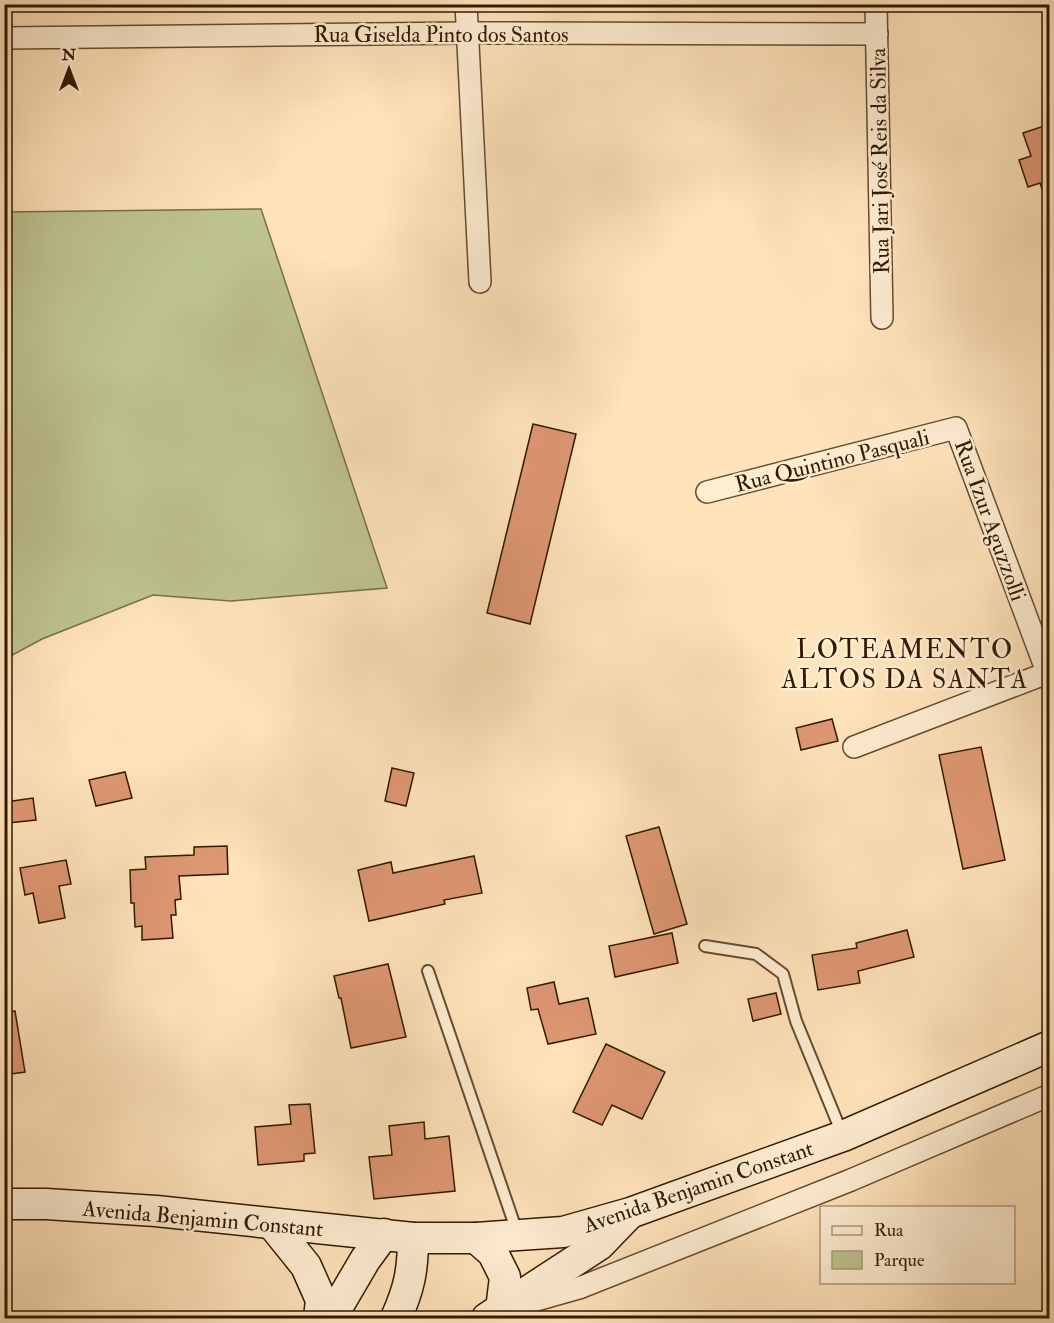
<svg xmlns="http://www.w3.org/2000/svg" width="1054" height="1323" font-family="'IM FELL Double Pica',serif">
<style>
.green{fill:#bec491;stroke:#786f49;stroke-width:1.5}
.building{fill:#de9773;stroke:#311a01;stroke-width:1.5}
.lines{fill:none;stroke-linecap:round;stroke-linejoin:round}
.lane-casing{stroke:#644c2f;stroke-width:14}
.street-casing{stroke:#644c2f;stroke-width:24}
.secondary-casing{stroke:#311a01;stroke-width:33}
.lane{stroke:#ffedd2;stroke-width:10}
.street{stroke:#ffedd2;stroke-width:21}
.secondary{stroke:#ffedd2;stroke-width:30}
.labels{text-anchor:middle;stroke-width:5;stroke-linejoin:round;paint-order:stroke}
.street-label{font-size:22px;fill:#311a01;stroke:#ffedd2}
.quarter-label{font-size:26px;letter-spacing:1.5px;fill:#311a01;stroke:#ffedd2}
</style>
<rect width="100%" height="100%" fill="#ffe3ba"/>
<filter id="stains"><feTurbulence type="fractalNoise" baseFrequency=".00333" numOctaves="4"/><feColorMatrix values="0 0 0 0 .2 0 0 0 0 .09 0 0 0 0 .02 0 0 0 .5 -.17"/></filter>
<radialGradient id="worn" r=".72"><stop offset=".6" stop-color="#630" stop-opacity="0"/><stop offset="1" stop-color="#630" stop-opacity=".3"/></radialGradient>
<!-- green -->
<polygon class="green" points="261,209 387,588 231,601 153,595 42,639 5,659 5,212"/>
<!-- building -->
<g class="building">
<polygon points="1050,124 1050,201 1046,201 1040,183 1028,187 1019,160 1031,156 1023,133"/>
<polygon points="533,424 576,434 530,624 487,613"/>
<polygon points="832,719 838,741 801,750 796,728"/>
<polygon points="981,747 1005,860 963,869 939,755"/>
<polygon points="392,768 414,773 406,806 385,801"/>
<polygon points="125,772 132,798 96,806 89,780"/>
<polygon points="33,798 36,820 8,823 6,802"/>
<polygon points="659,827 687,924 654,934 626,836"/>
<polygon points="227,846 228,874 179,876 181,899 175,900 176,915 171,915 173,938 142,940 142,926 135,927 134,903 131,903 130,870 146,869 145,857 194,855 194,847"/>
<polygon points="474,856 482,893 444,900 445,904 369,921 358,870 391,862 393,873"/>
<polygon points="66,860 71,884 59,886 65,918 39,923 33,893 25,895 20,868"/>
<polygon points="907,930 914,957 858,971 860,983 818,990 812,955 857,948 856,943"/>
<polygon points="672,933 678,963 615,977 609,946"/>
<polygon points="388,964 406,1037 351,1048 341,998 339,998 334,976"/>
<polygon points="554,982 559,1004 588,998 596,1034 548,1044 538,1009 531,1010 527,988"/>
<polygon points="776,993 781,1014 753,1021 748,999"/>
<polygon points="15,1011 25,1072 4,1075 4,1012"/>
<polygon points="606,1044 665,1072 642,1119 612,1105 602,1125 573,1112"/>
<polygon points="310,1104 315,1153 304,1154 304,1161 258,1165 255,1127 291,1124 289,1105"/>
<polygon points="424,1122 425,1139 449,1136 455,1191 374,1199 369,1157 392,1155 389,1126"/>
</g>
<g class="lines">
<defs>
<g id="lane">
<polyline points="705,946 756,954 783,974 796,1021 843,1136"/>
<polyline points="428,971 517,1232"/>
</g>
<g id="street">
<polyline points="466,4 480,282"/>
<polyline points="876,4 882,318"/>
<polyline points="4,38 468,33 877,34"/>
<polyline points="707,492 956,428 1050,680"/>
<polyline points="854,747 1047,673"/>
<polyline points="519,1305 579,1288 851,1180 1050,1095"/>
</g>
<g id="secondary">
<polyline points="4,1204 46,1204 156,1211 413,1238 476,1238 563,1232 630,1213 843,1136 1050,1046"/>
<polyline points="273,1225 306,1266 321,1300 319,1318"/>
<polyline points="476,1238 493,1253 505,1277 501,1310"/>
<polyline points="331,1318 365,1260 384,1234"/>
<path d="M396,1318C409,1289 413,1271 413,1238"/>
<polyline points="487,1318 599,1245 629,1214"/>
</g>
</defs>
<!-- lane casing -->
<use href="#lane" class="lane-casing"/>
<!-- street casing -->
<use href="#street" class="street-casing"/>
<!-- secondary casing -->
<use href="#secondary" class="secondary-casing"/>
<!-- lane -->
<use href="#lane" class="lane"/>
<!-- street -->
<use href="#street" class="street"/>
<!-- secondary -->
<use href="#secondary" class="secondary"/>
</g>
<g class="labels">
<!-- street labels -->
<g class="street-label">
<text x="441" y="42">Rua Giselda Pinto dos Santos</text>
<text transform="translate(879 161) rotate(-91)" y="8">Rua Jari José Reis da Silva</text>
<text transform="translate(832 460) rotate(-14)" y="8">Rua Quintino Pasquali</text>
<text transform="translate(991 520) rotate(70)" y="8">Rua Izur Aguzzolli</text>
<text transform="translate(698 1186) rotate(-19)" y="8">Avenida Benjamin Constant</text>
<text transform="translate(203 1218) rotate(5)" y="8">Avenida Benjamin Constant</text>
</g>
<!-- quarter labels -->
<g class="quarter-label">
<text x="905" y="658">LOTEAMENTO<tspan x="905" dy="30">ALTOS DA SANTA</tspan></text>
</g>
</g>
<!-- margin -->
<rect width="1054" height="1323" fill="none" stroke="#ffe3ba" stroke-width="24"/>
<rect x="6" y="6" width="1042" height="1311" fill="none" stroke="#311a01" stroke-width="3"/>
<rect x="12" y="12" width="1030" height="1299" fill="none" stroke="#311a01" stroke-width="1.5"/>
<!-- legend -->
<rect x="820" y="1206" width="195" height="78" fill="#ffedd2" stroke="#ad997e" stroke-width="1.5"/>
<rect x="832" y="1226" width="30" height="9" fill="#ffedd2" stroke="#ad997e" stroke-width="1.5"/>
<text x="874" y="1236" font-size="18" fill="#311a01">Rua</text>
<rect x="832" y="1251" width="30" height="18" fill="#bec491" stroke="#ad997e" stroke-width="1.5"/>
<text x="874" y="1266" font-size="18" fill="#311a01">Parque</text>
<!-- north arrow -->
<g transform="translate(69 69)" stroke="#ffedd2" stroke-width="4.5" paint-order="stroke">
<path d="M0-4.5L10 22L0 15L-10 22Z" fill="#311a01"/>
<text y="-9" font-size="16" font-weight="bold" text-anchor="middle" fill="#311a01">N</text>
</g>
<rect width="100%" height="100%" filter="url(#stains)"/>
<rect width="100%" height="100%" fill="url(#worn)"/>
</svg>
